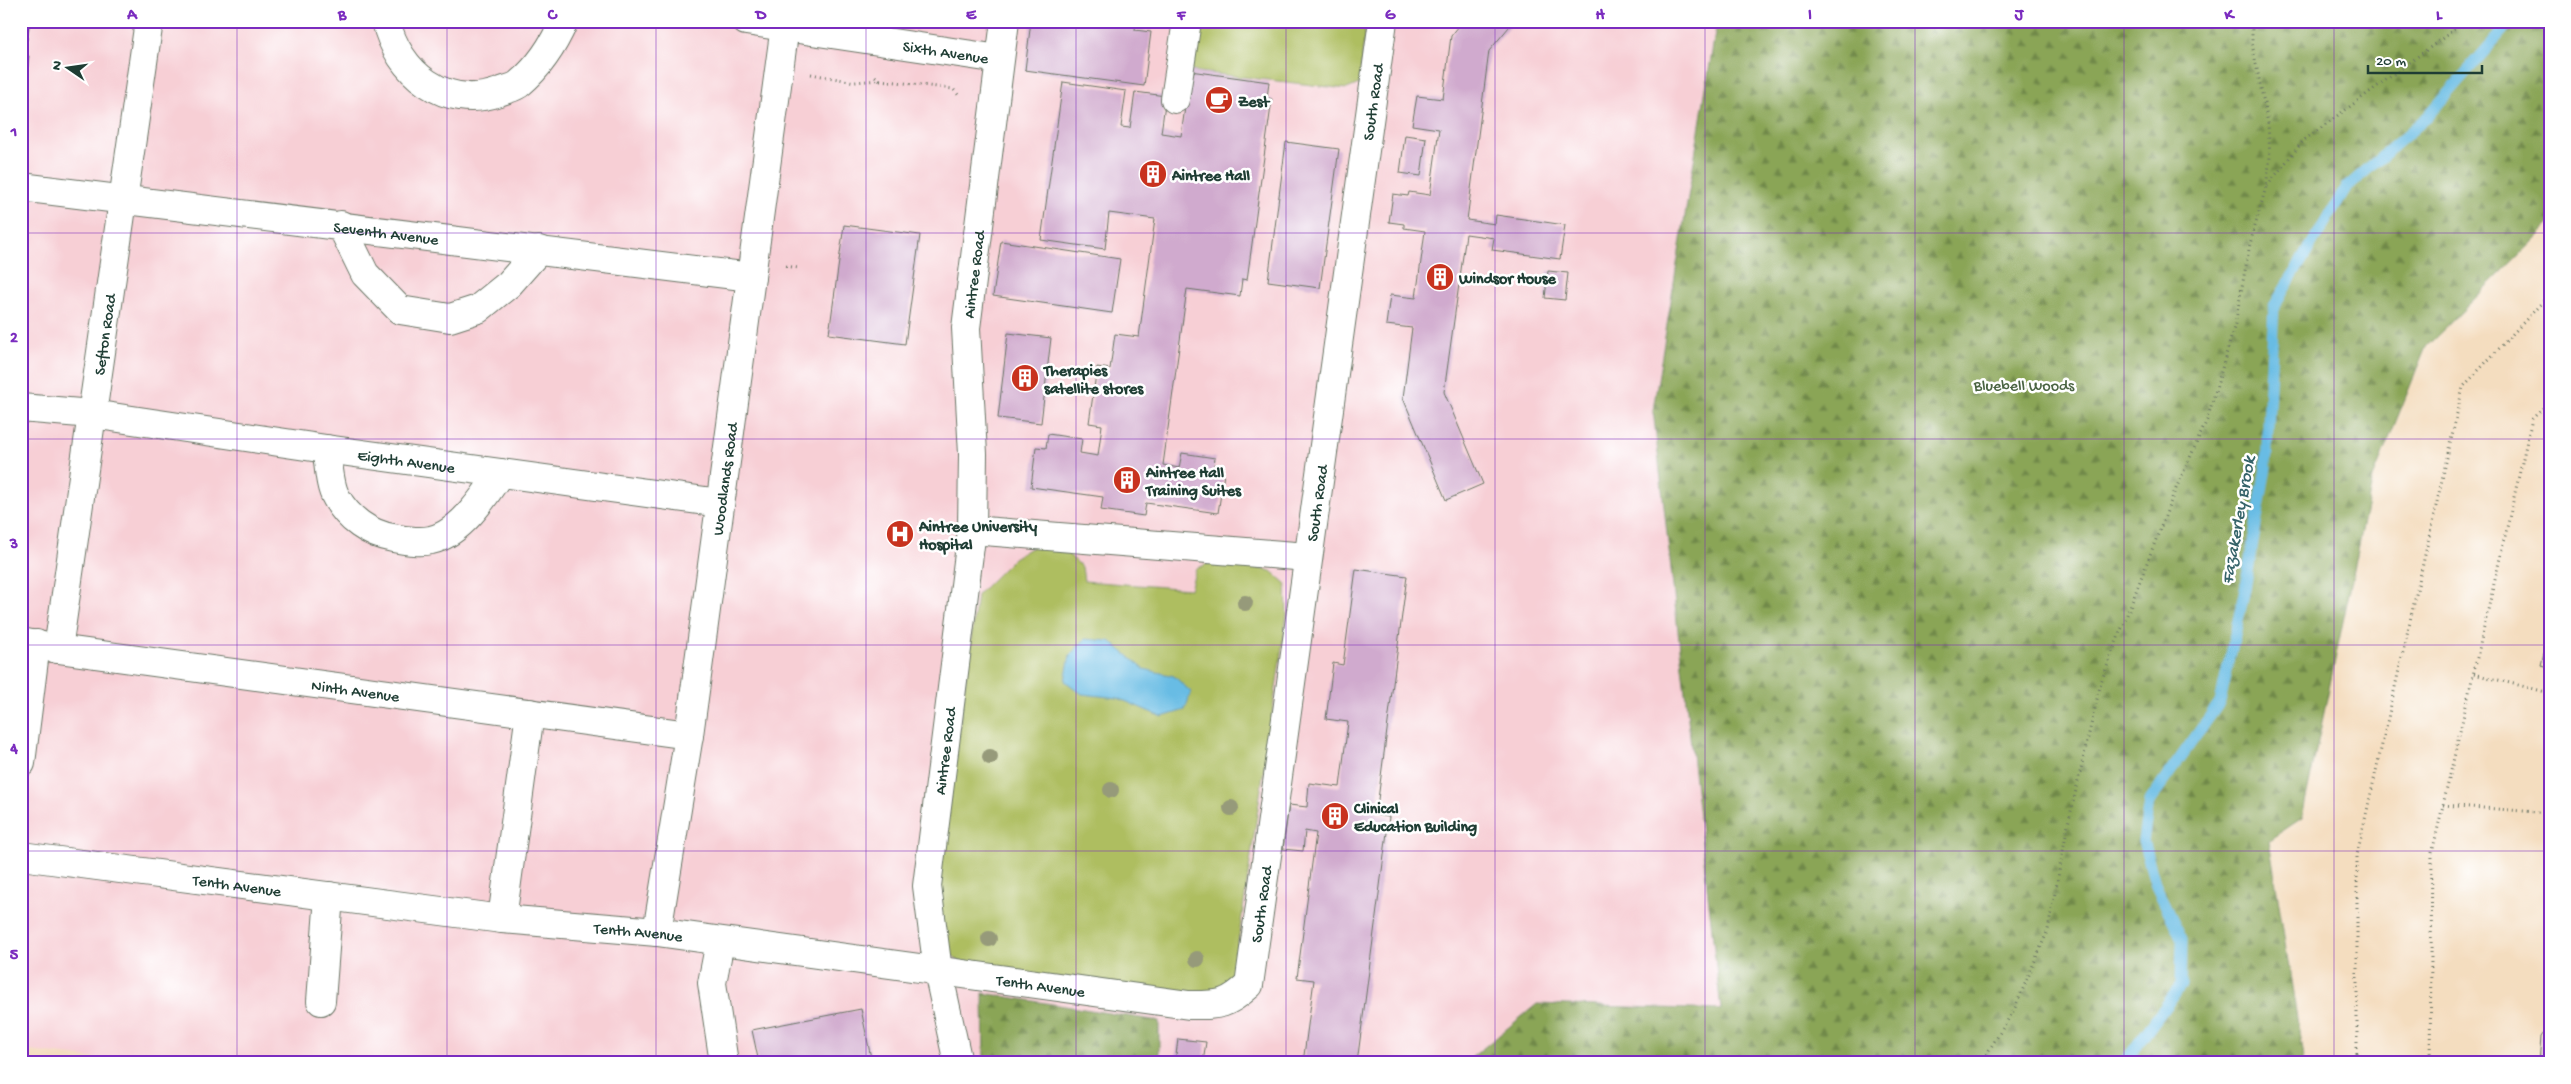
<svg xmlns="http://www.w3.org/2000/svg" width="2571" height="1084" font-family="'Gochi Hand',sans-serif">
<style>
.built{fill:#f7cfd5}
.green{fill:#aebe61;stroke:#667e4a}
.forest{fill:url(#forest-firs);stroke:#547146}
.water{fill:#68bce4;stroke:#447c8c}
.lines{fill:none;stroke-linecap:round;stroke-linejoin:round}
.stream{stroke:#68bce4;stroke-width:11}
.building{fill:#d0aace}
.minor-casing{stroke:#6a7565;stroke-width:30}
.path{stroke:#6a7565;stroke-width:3;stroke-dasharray:1 4;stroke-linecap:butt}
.minor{stroke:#fff;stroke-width:28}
.tree{fill:#969a7a}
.grid{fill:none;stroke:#7b2cbf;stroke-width:1;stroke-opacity:0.55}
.labels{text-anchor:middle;stroke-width:5;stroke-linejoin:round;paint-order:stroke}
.street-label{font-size:16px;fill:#1f3d34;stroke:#fff}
.poi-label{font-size:16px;font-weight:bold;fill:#1f3d34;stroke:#fff;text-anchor:start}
.park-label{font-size:16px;fill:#4a6442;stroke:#fff}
.water-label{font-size:18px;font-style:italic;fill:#356369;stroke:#fff}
.neatline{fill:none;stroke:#7b2cbf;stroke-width:2}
.grid-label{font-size:16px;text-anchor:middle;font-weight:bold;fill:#7b2cbf}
</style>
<defs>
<pattern id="forest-firs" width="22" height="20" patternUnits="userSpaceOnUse" patternTransform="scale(1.25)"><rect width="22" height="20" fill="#8aa557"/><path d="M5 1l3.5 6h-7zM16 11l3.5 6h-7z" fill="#708849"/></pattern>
</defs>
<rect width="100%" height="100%" fill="#fff"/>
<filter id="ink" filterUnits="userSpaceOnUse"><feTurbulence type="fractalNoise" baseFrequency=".02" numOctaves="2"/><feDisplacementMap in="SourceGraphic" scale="10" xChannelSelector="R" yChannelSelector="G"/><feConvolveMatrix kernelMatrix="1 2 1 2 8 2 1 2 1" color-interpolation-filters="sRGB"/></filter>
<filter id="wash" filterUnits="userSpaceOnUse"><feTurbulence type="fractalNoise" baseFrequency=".0096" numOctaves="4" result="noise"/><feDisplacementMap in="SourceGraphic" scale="20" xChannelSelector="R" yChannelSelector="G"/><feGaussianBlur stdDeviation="1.12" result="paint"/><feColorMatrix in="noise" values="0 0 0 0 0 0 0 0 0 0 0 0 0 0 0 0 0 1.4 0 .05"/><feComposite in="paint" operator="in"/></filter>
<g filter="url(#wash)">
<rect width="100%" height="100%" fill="#f4ddbf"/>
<!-- built -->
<polygon class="built" points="21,21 1832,21 1768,1012 1537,1004 1465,1063 1159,1063 1159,1022 983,994 984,1063 131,1063 21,1050"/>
<!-- green -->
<g class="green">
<polygon points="1197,21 1366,21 1359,84 1347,89 1190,71"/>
<polygon points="1037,544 1068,554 1082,567 1084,581 1190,589 1196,569 1216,560 1271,571 1286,584 1287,614 1234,970 1219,996 967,967 944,949 938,884 977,595 1014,558"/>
</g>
<!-- forest -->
<g class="forest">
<polygon points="1717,21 2550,21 2550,224 2426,347 2373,478 2302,818 2269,840 2304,1063 1465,1063 1537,1004 1721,1010 1653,410"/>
<polygon points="983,993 1159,1021 1159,1063 984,1063"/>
</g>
<!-- water -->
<polygon class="water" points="1085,639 1110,641 1144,669 1174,676 1191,692 1185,710 1162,717 1118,698 1082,694 1065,681 1070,655"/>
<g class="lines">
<!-- stream -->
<polyline class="stream" points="2124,1063 2181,985 2182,939 2156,886 2143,841 2149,802 2220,702 2245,589 2266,467 2274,306 2346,188 2426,118 2511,21"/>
</g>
<g id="blocks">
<!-- building -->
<g class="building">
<polygon points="21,21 30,21 27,40 21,40"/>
<polygon points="1031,21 1136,21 1135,30 1151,32 1144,86 1025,70"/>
<polygon points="1463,21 1514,21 1489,51 1467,220 1495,224 1496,215 1565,225 1560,259 1492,250 1494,238 1466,234 1444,392 1483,484 1446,500 1403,398 1412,328 1386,325 1390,295 1416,298 1425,231 1404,228 1404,224 1389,222 1393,194 1408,196 1409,192 1430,195 1439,129 1412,125 1417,96 1443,99 1451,36"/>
<polygon points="21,55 29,56 26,81 21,81"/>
<polygon points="1190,71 1269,82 1267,98 1272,99 1247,280 1242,279 1240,296 1187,289 1163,465 1179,468 1182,453 1215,458 1213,472 1224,474 1218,513 1146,503 1144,516 1101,510 1103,497 1031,487 1036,447 1046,448 1048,434 1082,439 1080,453 1098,456 1102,425 1089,423 1097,367 1110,369 1115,334 1139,337 1155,219 1109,213 1105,249 1041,240 1063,82 1126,91 1121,127 1130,128 1135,92 1166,96 1161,133 1181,136"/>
<polygon points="1405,135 1426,138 1421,176 1400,173"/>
<polygon points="1286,142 1339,149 1320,288 1268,281"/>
<polygon points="844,225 920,235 905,344 829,334"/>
<polygon points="1001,241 1120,259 1112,313 993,296"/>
<polygon points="1548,271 1568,273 1565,300 1545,298"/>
<polygon points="1008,333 1051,338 1041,423 998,418"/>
<polygon points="1356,569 1407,576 1376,815 1389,817 1357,1063 1303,1063 1314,980 1297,978 1316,833 1305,831 1303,851 1283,849 1289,805 1307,807 1309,783 1340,787 1348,722 1326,719 1333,663 1343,665"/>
<polygon points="2549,632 2550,632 2550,667 2541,665"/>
<polygon points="861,1009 872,1063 759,1063 752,1030"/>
<polygon points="2550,1024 2550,1063 2539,1063 2541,1037"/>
<polygon points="1178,1039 1206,1042 1203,1063 1175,1063"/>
</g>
</g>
</g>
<g filter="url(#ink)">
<use href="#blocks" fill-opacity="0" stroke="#6a7565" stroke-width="1"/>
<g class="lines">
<defs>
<g id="minor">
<path d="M386,21C398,73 446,111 499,92C506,89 515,88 520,83C539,67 554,44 564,21"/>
<path id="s1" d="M746,21L999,59"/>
<polyline points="1175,99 1187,21"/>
<path id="s2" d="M21,187L751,277"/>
<polyline points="341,225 365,274 400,310 450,318 478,309 509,284 539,250"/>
<path id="s3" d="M21,408L92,414L326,449L720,503"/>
<path d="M326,449C329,463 329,485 336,497C348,519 369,534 393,538C405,540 418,543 431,540C460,534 485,496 500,473"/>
<polyline points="972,530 1308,557"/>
<path id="s4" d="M21,642L58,649L689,735"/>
<path id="s5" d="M58,649L149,21"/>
<polyline points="21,763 36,644"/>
<path id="s6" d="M21,856L502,919L657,932L1189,1005C1219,1005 1226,1006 1249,985L1383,21"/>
<polyline points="502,919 530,713"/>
<path id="s7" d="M657,932L689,735L785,26"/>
<polyline points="720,942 712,983 724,1063"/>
<polyline points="321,1001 329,896"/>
<path id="s8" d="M958,1063L938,971L927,886L972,530L973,454L966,328L1005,21"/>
</g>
</defs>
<!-- minor casing -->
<use href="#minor" class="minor-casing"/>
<!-- path -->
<g class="path">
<polyline points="811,74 855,82 880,80 875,76"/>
<polyline points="880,80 953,89 960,97"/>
<polyline points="2267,186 2303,141 2447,35 2462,21"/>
<polyline points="786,266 798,268"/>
<polyline points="2474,674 2550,693"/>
<polyline points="2443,805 2550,813"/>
<polyline points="1981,1063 2014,1010 2048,930 2068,824 2101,682 2174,493 2207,420 2235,324 2250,244 2266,187 2270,157 2268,123 2252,44 2252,21"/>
<polyline points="2357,1063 2357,855 2463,387 2550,294"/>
<polyline points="2430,1063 2432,853 2532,419 2550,401"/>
</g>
<!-- minor -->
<use href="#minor" class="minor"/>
</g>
<!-- trees -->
<g class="tree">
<circle cx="1245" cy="603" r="8"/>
<circle cx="990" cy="757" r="8"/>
<circle cx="1111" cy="790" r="8"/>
<circle cx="1231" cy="808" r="8"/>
<circle cx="989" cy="939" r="8"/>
<circle cx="1197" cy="959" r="8"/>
</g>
</g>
<!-- grid -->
<path class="grid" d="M237,21V1063M447,21V1063M656,21V1063M866,21V1063M1076,21V1063M1286,21V1063M1495,21V1063M1705,21V1063M1915,21V1063M2124,21V1063M2334,21V1063M21,233H2550M21,439H2550M21,645H2550M21,851H2550"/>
<!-- icons -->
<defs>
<symbol id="cafe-disc" viewBox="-11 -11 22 22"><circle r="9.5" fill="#c8321e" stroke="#fff"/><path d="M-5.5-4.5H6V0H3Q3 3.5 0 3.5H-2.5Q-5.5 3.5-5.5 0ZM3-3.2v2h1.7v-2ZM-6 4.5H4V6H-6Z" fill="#fff"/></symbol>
<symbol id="building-disc" viewBox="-11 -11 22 22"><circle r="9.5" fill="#c8321e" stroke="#fff"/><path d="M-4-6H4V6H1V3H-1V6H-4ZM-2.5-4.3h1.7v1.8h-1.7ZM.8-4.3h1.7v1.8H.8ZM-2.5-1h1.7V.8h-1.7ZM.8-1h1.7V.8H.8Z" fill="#fff"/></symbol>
<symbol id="hospital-disc" viewBox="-11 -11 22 22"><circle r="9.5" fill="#c8321e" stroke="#fff"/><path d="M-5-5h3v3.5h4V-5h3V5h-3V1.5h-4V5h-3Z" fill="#fff"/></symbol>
</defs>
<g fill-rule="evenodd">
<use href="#cafe-disc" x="1203" y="84" width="32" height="32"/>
<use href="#building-disc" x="1137" y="158" width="32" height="32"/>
<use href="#building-disc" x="1424" y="261" width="32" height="32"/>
<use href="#building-disc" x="1009" y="362" width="32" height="32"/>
<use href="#building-disc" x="1111" y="464" width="32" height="32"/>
<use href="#hospital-disc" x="884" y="518" width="32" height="32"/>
<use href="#building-disc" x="1319" y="800" width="32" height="32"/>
</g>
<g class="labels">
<!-- street labels -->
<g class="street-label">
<text dy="6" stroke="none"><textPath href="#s1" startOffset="202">Sixth Avenue</textPath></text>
<text dy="6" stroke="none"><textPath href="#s6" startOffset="2135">South Road</textPath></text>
<text dy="6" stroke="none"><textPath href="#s2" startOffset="368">Seventh Avenue</textPath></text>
<text dy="6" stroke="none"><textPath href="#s8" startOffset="795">Aintree Road</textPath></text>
<text dy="6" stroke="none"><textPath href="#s5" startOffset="318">Sefton Road</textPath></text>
<text dy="6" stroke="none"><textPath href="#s3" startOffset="389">Eighth Avenue</textPath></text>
<text dy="6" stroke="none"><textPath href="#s7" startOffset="458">Woodlands Road</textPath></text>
<text dy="6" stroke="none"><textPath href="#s6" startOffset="1730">South Road</textPath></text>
<text dy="6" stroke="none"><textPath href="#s4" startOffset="338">Ninth Avenue</textPath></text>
<text dy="6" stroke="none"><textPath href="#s8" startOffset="316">Aintree Road</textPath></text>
<text dy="6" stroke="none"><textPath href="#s6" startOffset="218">Tenth Avenue</textPath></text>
<text dy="6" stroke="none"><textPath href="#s6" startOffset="1325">South Road</textPath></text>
<text dy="6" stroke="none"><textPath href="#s6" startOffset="622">Tenth Avenue</textPath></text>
<text dy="6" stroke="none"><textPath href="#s6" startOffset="1028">Tenth Avenue</textPath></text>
</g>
<!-- poi labels -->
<g class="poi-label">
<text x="1238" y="106">Zest</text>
<text x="1172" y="180">Aintree Hall</text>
<text x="1459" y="283">Windsor House</text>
<text x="1044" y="375">Therapies<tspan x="1044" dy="18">satellite stores</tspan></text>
<text x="1146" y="477">Aintree Hall<tspan x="1146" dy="18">Training Suites</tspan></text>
<text x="919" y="531">Aintree University<tspan x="919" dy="18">Hospital</tspan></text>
<text x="1354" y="813">Clinical<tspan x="1354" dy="18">Education Building</tspan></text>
</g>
<!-- park labels -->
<g class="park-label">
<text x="2024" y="390">Bluebell Woods</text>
</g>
<!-- water labels -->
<g class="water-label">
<text transform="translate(2237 520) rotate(-80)" y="6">Fazakerley Brook</text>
</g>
</g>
<!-- margin -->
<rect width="2571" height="1084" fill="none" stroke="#fff" stroke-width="55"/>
<!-- north arrow -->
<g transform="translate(68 68) rotate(283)" stroke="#ffffff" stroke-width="4" paint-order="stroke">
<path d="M0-4L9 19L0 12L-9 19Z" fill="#1f3d34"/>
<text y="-8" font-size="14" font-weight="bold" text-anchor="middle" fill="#1f3d34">N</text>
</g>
<!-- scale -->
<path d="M2368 65v8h114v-8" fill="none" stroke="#1f3d34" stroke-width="2.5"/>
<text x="2376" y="65" font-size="15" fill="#1f3d34" stroke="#ffffff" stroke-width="4" paint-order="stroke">20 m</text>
<rect x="28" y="28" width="2516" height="1028" class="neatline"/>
<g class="grid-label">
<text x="132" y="19">A</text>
<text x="342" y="19">B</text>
<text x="552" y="19">C</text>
<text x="761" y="19">D</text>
<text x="971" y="19">E</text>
<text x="1181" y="19">F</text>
<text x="1390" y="19">G</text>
<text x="1600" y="19">H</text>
<text x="1810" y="19">I</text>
<text x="2019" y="19">J</text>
<text x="2229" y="19">K</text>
<text x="2439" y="19">L</text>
<text x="14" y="136">1</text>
<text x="14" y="342">2</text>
<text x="14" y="548">3</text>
<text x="14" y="753">4</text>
<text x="14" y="959">5</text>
</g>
</svg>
